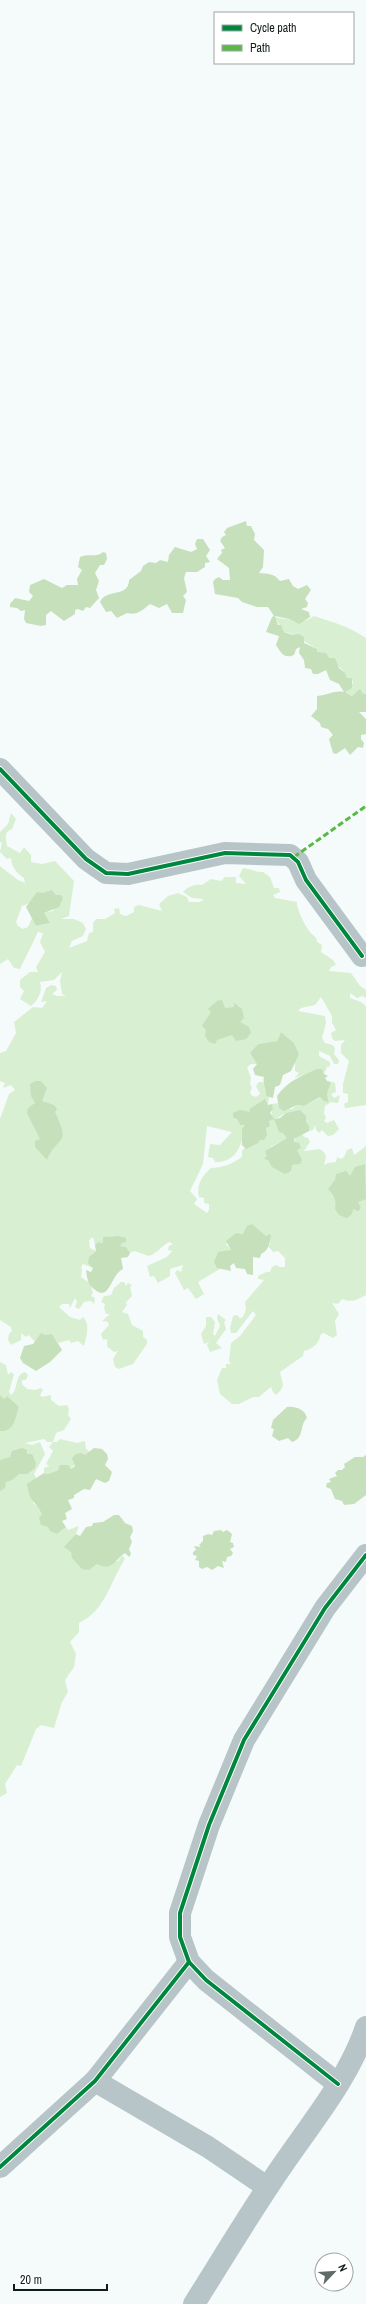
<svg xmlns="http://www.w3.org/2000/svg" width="366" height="2304" font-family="'Archivo Narrow',sans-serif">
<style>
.green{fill:#d8efd1;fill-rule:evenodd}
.forest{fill:#c5e0bb}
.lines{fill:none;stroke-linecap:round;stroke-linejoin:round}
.street{stroke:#b7c4c8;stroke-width:22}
.quiet{stroke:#58b947;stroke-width:3;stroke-dasharray:6 3;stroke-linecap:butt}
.cycleway-casing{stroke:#fff;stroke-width:6}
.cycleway{stroke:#00873e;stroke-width:4}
</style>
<rect width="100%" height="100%" fill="#f5fbfb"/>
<!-- green -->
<g class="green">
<path d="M274,616C280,620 287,617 294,622L307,620L314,616C335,623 348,626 366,638V694L353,696L345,692L353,683L352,679L347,678C344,667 327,657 317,652V649L290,633L284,632Z"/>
<path d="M11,813L16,819L12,829C3,833 6,838 7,846L20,853L24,847L31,855V862L42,864L55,861L74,881L69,916L61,919H74L83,923L86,929L83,936L72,941L69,948L87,941L89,933L93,932V923L96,919H105L115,913L114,909L119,908L120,914L126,916L134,912V907L139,905L162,911L159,904L168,896L178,893L187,897L189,902H200L204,899L192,898L183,892C187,887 197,883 202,885L211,879L221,881L225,877H236V883L246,884L239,876L243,868C251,869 255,872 263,872L270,877L274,888H279L280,892L273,895L275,898L297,902C296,908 305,926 310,932C313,936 317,936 317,942L322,945L321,952L333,960L336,965L331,967L329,971L351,973L360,986L366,990V998L362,996L357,998L350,993V998L361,1002L366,1006V1105L345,1108L344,1104L348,1102V1094L343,1093V1084L349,1061L341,1053V1045L345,1040L335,1041L332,1038L331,1033L336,1030L332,1023V1016L321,997L315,1005L301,1008L298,1011L325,1016L326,1023L322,1038L325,1043L333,1045L335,1049L334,1054L339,1060L338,1064H334L330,1056L319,1051V1056L330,1062V1066L327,1067L324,1074L321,1069L294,1078L299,1073L295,1071V1059L299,1054L294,1043L281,1032L277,1041L258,1044L250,1053L257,1064H251L247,1067L251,1078L250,1083L252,1088L250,1092L251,1095L256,1097L260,1094L256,1086L259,1082H263L269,1097L268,1105L265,1100L249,1109L250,1112H246L237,1119L240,1125H245C243,1143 237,1163 215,1162L213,1158L208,1157L210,1144L220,1145L232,1132L207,1126L203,1164L190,1191L197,1199L194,1204L207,1213L209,1210V1204L204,1203V1198L199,1197C196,1185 202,1176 211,1168C222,1168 232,1164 242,1157V1151C246,1145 253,1144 258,1140C266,1135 274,1113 272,1104L278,1103L279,1108L292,1109L297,1105L304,1106L327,1094L331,1082L335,1083L336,1092L331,1094L334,1098L340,1095L338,1103L331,1102L325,1106L324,1113L326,1118L324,1121L327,1123L334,1120L339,1129L333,1135L328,1136L322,1130L319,1133L316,1130L315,1125L313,1130L309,1131V1126L295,1112L286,1113L275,1119L288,1138L270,1147L292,1165H296L297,1149L301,1148L294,1142L295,1139L302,1134L304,1137L308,1138L310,1142L304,1151L320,1149C328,1155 326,1157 324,1165L328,1163L336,1162L337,1157L341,1159L344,1157L347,1150L352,1148L354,1155L366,1146V1295C357,1300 352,1303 342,1299L338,1304L332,1303L339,1314L335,1321L337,1335L333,1338L324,1333L321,1334C319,1343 313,1349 304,1351L303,1356L280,1372C282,1383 287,1386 276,1395L273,1392L271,1387L259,1397H253L239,1404H232L220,1394L217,1380L222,1368H226V1364H231L229,1361L231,1343L240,1336L256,1315L253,1311L236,1333H231L230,1328L233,1316L237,1315L240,1318L243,1317L246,1309L245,1302L264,1280L258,1279V1276L266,1272H270L272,1267L276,1265L280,1267H285V1258L278,1251L273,1252L268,1246L270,1244V1235L266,1236L261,1234L259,1230L254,1227L243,1234C233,1232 232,1237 226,1244L231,1250L227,1252L223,1267L198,1282L204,1294L196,1299L188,1288L184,1290L175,1273L177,1270L181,1272L183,1265L170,1269V1276L158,1283L154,1276L150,1277L147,1266L167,1257L172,1251L168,1250L169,1246L173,1244L169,1242C161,1246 158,1253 149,1256L134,1251L130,1253L126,1247L120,1246L121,1238L118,1236L103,1237V1243L98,1242L95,1245L93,1237L89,1240L90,1248L96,1251L92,1254L93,1268L83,1264L81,1267L82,1271L81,1277L90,1283L93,1293L91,1296L95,1298L94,1304L91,1301L84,1302L79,1309L75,1307L77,1302L75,1298L70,1308L69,1304H62L59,1307L70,1317L80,1320L83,1317C91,1325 86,1337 84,1346L78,1341L71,1343L69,1340L58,1343L52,1334L34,1341L29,1335L26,1337L21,1333V1340L11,1345L8,1340L9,1334L12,1331L11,1327L0,1320V1119L9,1094L15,1090L11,1085L3,1088L5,1083L0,1081V1053L6,1051L16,1033L14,1022L33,1007L42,1008L47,1001L41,1002L46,988L51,985L56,986L57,990L52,994L57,996H66L62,994L60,981L62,972L54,980L40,982C43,991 38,1001 31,1006L20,999L24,991L20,987V980L30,972H38L36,967L45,952L40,942L43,933L38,932L20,969L14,968L8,959L0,964V866L18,880L25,883L24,878C17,874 11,866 11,858L7,859L0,852L2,843L0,842V832L8,824ZM52,890L56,895L53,911L43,913L50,923L36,926L32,918L28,927L23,929L18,926L16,922L22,906C26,906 45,893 52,890Z"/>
<path d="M121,1282H124L126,1286L128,1283L132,1285L130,1287L132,1296L126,1302L127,1305L122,1312L128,1314L132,1325L143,1331V1337L147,1340V1344L133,1364L119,1369L115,1367L113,1359L118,1351L114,1352C105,1344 108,1350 107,1339L103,1340L101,1334L109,1325L108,1322L102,1321L110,1314H106L104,1308L105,1304L101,1302L104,1296L111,1295L114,1288Z"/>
<polygon points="218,1314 226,1320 224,1322 226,1329 216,1343 222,1348 210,1352 207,1345 209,1342 204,1344 201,1334 206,1326 206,1317 211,1317 215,1322 213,1334 215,1336 220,1326 217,1318"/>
<path d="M0,1362L6,1365L8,1375L11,1372L14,1374L9,1392L11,1395C19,1389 14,1375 25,1372L28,1375L26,1380H22V1384L27,1389L35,1390L41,1388L43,1390L40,1395L42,1397L51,1395V1400L59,1406L67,1405L69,1409L68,1415L71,1419L64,1430L56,1433L53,1442H57L60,1439L77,1443L85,1441L86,1449L90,1452L85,1455L70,1469L68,1465L48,1474L44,1473V1468L49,1466L46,1464L53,1451L49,1447L53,1442H47L44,1439L25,1443L32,1445L40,1442L45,1454L34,1474L36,1478L33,1503C45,1510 44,1524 57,1534L66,1527L68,1530L79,1526L76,1534L68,1544L71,1552L89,1570L97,1564L118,1561L122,1555L125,1559C110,1582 105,1611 79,1623V1632L70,1642L76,1654L74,1667L65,1680L68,1692L62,1702L54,1728L41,1725L36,1729L21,1766L17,1765L5,1784L7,1793L0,1797Z"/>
</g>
<!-- forest -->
<g class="forest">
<path d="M246,521L247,526H251L255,534L254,540L264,550L263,567L259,573C268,574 274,573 280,581L289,579L293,586L298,589L307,585L311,590L305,599L308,603L307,607L301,609L309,612L310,617L299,624L289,619L275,616L278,625H281L284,632L293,635L299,634L304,637V643L317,649V652L326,653L329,658H335L339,668L345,673L347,678H352V688L345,692L352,696L360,689L363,694H366V712H359L366,719V734L361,735V739L364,743L363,748L358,747L350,755L345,748L336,754L333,753L329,739L333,735L328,729L321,727L320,723L311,716L317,709V696C328,695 334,690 344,692L339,684L330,680L326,670L318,674H313L311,669L305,668L304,660L299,653L300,647L296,649L294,655C284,659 281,653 276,645L279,636L266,632L272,617L274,616L268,607H257L242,602L238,598L215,594L213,582L215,579L219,577L223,580H230L229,568L217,559L222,553L221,550L225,548L220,541L222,537L226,535L224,532L227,528Z"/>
<path d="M197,539H203L210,550L206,556L210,562L205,563V567L197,572H186L184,578L187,592L183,596L186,600L183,613H172L167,604L159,608L150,604C143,610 136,616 127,613L117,618L111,611L106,612L100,602C106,588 129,598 129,580L141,571L143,566L149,562L156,563L160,560L168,562L169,555L175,547L191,552L197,549L195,544Z"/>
<path d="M103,552L106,553L107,559L104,565H100L95,573L99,581L96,590L99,598L90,608L86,607L83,611L78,609L75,610V614L64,621L51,611L46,615V625L41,626L26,623L24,619L25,610L21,611L17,608L10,607V604L15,598L29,601L33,596L29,592L30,585L44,579L62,588L67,585H78L77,579L82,570L78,567L80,557C88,553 97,558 103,552Z"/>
<polygon points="52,890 56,895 61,895 63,898 59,907 44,913 50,923 36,926 26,907 37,892 43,893"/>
<polygon points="222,1000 225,1008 234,1007 234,1003 242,1009 244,1018 240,1022 249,1027 251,1033 246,1039 236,1041 232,1035 217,1040 215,1044 209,1042 205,1036 206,1030 202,1026 211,1012 208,1009 217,1001"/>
<path d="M281,1032L294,1043L299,1054L291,1071L283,1075L280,1085L275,1087L273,1098L266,1096C267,1089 262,1084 264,1077L255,1075L253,1069L257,1064L250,1053L258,1044L277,1041Z"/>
<path d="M317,1069H322L324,1074L328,1076L325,1078L327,1081L331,1082L327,1094L328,1102L324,1101L320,1097L304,1106L297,1105L284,1111L279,1108L277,1096C289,1080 300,1077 317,1069Z"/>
<path d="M36,1081H41L47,1088L42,1101L54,1105L57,1109L55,1112C71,1147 59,1133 47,1160L35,1147V1141L40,1139L27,1113L28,1108L35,1103L31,1096L30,1084Z"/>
<polygon points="265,1099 268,1105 272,1104 273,1109 270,1113 274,1119 280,1118 286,1113 300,1110 306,1116 306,1122 309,1126 309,1131 294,1139 294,1142 299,1143 301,1148 297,1150 302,1160 300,1164 292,1165 291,1171 285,1174 272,1167 268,1160 264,1159 267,1156 265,1151 287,1138 283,1133 279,1132 274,1119 269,1121 270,1126 266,1128 267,1135 264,1140 260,1140 258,1143 246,1149 242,1145 242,1129 245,1125 240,1125 237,1119 233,1117 233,1113 240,1110 250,1112 249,1109"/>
<path d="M365,1164L366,1199L358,1202L361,1208L358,1211L353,1209L352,1214L347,1218L339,1215L335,1209C337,1200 334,1195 328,1189L335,1180L336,1174L346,1171L350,1176L355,1167Z"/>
<path d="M252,1224L266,1236L270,1234L271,1236C269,1244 269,1250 261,1254L260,1258L253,1257V1275L247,1274L245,1269L236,1268L234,1263L230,1266L231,1271L217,1268L214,1262L218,1252L231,1250L226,1241L236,1233L243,1234L247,1226Z"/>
<path d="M118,1236L126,1238V1242L122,1243L120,1246L126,1247L130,1253L128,1257L121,1258L123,1269C110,1275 110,1303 94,1289C88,1285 87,1278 86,1270L91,1272L93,1268L88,1263L89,1257L96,1251L95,1245L98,1242L103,1243V1237Z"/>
<polygon points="41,1333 45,1335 52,1334 62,1350 50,1362 36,1371 23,1363 20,1358 24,1346 33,1344"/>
<path d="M0,1395L4,1399L7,1396L19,1407C15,1417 15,1432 0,1431Z"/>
<path d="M287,1407C295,1406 305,1409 307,1418C299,1425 305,1438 292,1442L288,1438L279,1441L272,1436L274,1429L271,1428L273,1420Z"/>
<polygon points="22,1448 27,1450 27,1454 32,1454 36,1463 35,1468 27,1474 19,1474 12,1480 6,1482 5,1488 0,1491 0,1460 10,1457 12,1451"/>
<path d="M94,1448L102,1449L107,1454L108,1459L105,1465L112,1472L109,1481L105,1483L96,1479L90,1490L84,1489L74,1495V1498L68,1500L72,1509L65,1513L67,1519L62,1521L66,1527L57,1534L50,1531L48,1527L41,1525L39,1518L42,1514C35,1499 30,1504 27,1484L44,1473L48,1474L58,1470L60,1465H68L71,1469L75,1466L72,1458L76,1454L81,1453L85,1455Z"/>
<polygon points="366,1455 366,1495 354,1504 344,1505 342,1501 335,1499 331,1489 326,1487 327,1483 331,1482 329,1479 337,1476 335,1473 338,1470 342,1470 345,1467 344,1464 355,1457 363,1457"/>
<path d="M114,1515H119L125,1523L132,1526L133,1531L130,1537L132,1542L129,1549L131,1554L129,1557L125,1553C115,1559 113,1572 97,1564L89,1570L82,1569L72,1558L71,1552L64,1547L76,1534L80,1536L86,1527L92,1526L93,1523L103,1522Z"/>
<polygon points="221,1530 223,1532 227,1530 232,1534 230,1542 233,1543 234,1547 230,1549 233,1553 231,1556 227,1557 226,1562 222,1561 224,1568 218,1566 212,1570 207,1567 202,1569 199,1567 199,1561 195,1560 197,1556 193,1555 193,1552 196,1550 194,1546 201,1547 199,1545 203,1541 203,1536 208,1534 212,1535 214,1531"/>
</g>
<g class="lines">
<!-- street -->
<g class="street">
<polyline points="0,769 86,859 106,873 128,874 225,853 290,855 298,862 306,880 362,956"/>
<polyline points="95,2081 208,2147 267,2187"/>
<polyline points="338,2084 206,1980 189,1962 180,1937 180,1913 209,1825 244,1740 325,1608 366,1555"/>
<polyline points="0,2167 95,2081 189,1962"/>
<path d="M194,2304C223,2258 251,2211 282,2166C312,2122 349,2078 366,2027"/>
</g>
<!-- quiet -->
<polyline class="quiet" points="294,857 366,806"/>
<defs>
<g id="cycleway">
<polyline points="0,769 86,859 106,873 128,874 225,853 290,855 298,862 306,880 362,956"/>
<polyline points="338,2084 206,1980 189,1962 180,1937 180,1913 209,1825 244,1740 325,1608 366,1555"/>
<polyline points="0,2167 95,2081 189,1962"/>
</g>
</defs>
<!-- cycleway casing -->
<use href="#cycleway" class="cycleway-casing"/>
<!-- cycleway -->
<use href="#cycleway" class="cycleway"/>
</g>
<!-- legend -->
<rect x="214" y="12" width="140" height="52" fill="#ffffff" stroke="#9fa4a4"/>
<rect x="222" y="25" width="20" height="6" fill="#00873e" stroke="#9fa4a4"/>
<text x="250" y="32" font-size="12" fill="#101c1b">Cycle path</text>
<rect x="222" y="45" width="20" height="6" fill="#58b947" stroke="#9fa4a4"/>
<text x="250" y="52" font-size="12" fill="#101c1b">Path</text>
<!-- north arrow -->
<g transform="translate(334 2272) rotate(65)"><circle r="19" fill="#ffffff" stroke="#9fa4a4"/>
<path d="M0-3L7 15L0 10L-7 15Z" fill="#606a69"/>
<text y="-6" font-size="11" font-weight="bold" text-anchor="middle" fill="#101c1b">N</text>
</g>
<!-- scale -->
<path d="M14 2284v6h93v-6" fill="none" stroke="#101c1b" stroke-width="2"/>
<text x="20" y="2284" font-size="12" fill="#101c1b" stroke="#ffffff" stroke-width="3" paint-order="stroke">20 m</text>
</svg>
